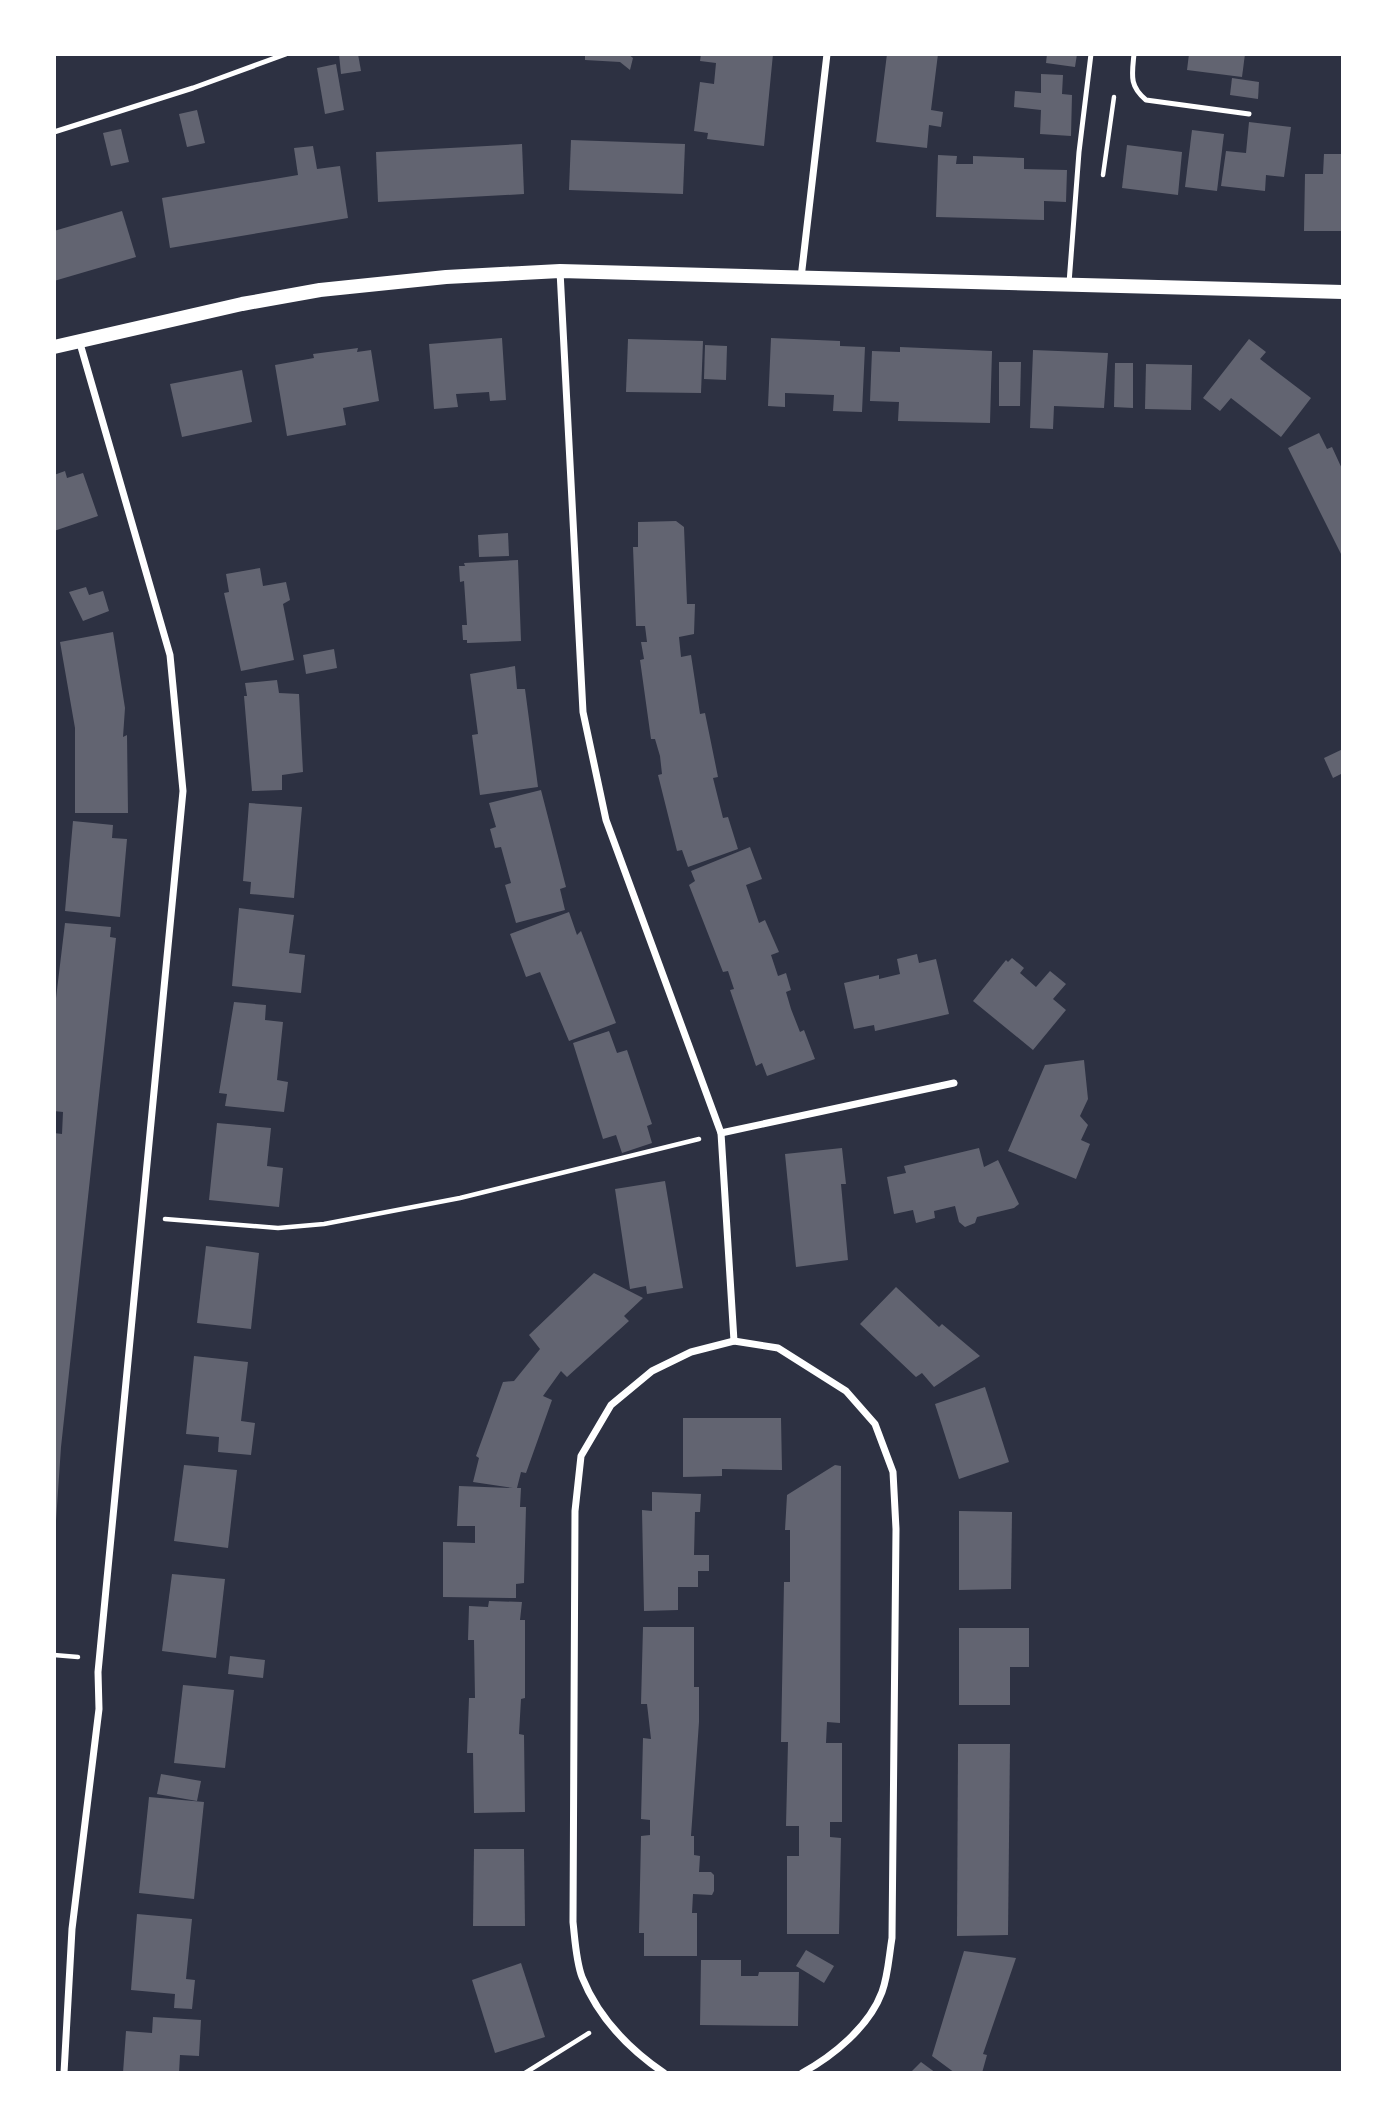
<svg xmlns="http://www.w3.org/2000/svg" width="1397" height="2127" font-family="Quicksand,sans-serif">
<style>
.building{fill:#626471}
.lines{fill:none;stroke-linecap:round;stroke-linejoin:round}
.path{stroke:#fff;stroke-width:4.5}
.service{stroke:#fff;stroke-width:5}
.minor{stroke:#fff;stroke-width:7}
.secondary{stroke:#fff;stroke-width:14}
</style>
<rect width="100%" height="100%" fill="#2d3142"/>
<!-- building -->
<g class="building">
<polygon points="339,54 358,54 361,71 341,74"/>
<polygon points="585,54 628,54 633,58 630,70 620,62 585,60"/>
<polygon points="701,54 773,54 764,146 707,139 708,133 694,131 700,82 714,84 716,63 700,61"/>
<polygon points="887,54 938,54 931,110 943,112 941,127 929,125 927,148 876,142"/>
<polygon points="1047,54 1077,54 1075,67 1046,63"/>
<polygon points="1189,54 1245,54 1242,77 1187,70"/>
<polygon points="336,64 344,110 325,114 317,68"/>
<polygon points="1041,74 1063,75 1062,94 1072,95 1071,136 1040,134 1041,110 1014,107 1015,91 1041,93"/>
<polygon points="1232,78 1259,82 1258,99 1230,95"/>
<polygon points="197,110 205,143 187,147 179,114"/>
<polygon points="1249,122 1291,127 1284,177 1266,175 1265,191 1221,186 1226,151 1246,153"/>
<polygon points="121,129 129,162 111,166 103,133"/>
<polygon points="1192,130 1224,134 1217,191 1185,187"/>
<polygon points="571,140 685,144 683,194 569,190"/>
<polygon points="522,144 524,194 378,202 376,152"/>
<polygon points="1127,145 1182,152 1178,195 1122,188"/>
<polygon points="313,146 317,169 340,166 348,218 170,248 162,198 298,175 294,148"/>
<polygon points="1324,154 1343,154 1343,231 1304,231 1305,174 1323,174"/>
<polygon points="938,155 957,156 956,164 973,164 973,156 1024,158 1024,169 1067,170 1066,202 1044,201 1044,220 936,217"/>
<polygon points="122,211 136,257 54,281 54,231"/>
<polygon points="502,338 506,400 490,401 489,392 456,394 458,407 434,409 429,344"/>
<polygon points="771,338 840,341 840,346 865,347 862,412 833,411 834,395 785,393 785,407 768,406"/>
<polygon points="628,339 703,341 701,393 626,392"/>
<polygon points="1249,339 1266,352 1260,359 1311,398 1281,437 1231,398 1220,411 1203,398"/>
<polygon points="705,345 727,346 726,380 704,379"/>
<polygon points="900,347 992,351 990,423 898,421 899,402 870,401 872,351 900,352"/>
<polygon points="358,348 357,352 371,350 379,401 343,408 346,425 287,436 275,365 314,358 313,354"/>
<polygon points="1033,350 1108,353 1104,408 1054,406 1053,429 1030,428"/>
<polygon points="999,362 1021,362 1020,406 999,406"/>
<polygon points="1115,363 1133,363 1133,408 1114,407"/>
<polygon points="1146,364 1192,365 1191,410 1145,409"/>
<polygon points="242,370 252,422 182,437 170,384"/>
<polygon points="1319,433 1327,449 1332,447 1343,471 1343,558 1288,448"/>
<polygon points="65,471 67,478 83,473 98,516 54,531 54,475"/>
<polygon points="676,521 684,527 687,604 695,604 694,634 679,637 681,657 691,655 700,714 705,713 718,777 713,778 723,818 728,817 738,849 688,867 682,850 677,851 658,775 662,774 660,756 655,739 651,739 640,660 644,659 641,642 647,642 645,626 636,626 633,547 638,547 638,522"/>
<polygon points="508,533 509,556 479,557 478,535"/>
<polygon points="518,560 521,641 467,643 467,640 463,640 462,625 467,625 464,581 460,582 459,566 465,566 464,563"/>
<polygon points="260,568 263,586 286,582 290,600 283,604 294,660 241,671 224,593 229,592 226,574"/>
<polygon points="86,587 89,595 103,591 109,611 83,621 69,592"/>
<polygon points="113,632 125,708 123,737 127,735 128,813 75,813 75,728 60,642"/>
<polygon points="334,649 337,668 306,674 303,655"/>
<polygon points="515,666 517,689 525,689 538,787 480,795 472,735 478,734 470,674"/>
<polygon points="277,680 279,693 299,694 303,772 282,775 282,790 252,791 244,696 247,696 245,683"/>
<polygon points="1343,749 1343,773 1333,778 1324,758"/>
<polygon points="541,790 566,887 560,889 565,910 516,923 505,885 511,883 501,847 495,848 490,829 496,827 489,803"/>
<polygon points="249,803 302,807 294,898 250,894 251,882 243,881"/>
<polygon points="73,821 113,825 112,838 127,839 120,917 65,911"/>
<polygon points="750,847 762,879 746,885 759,923 765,920 779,952 771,955 778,976 786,973 791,990 786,992 791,1009 800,1032 804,1030 815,1059 767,1076 762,1063 756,1066 730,990 734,989 728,971 723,972 689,885 695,881 691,871"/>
<polygon points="239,908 294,915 289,953 305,955 301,993 232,986"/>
<polygon points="569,912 577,935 581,931 616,1023 569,1041 540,972 526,977 510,934"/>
<polygon points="65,923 111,927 110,937 116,938 61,1447 56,1521 54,1133 62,1134 63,1112 54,1111 54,1015"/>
<polygon points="917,954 919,963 936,959 949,1014 875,1031 874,1025 854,1029 844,983 879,975 879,979 900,974 897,959"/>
<polygon points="1012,958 1024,968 1020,973 1036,987 1050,971 1066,984 1053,999 1066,1010 1033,1050 973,1001 1006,960 1008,962"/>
<polygon points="234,1002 266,1005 265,1020 283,1022 277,1080 288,1082 284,1112 225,1106 227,1094 219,1093"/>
<polygon points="609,1031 617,1053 627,1050 652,1124 647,1126 652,1143 622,1153 616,1135 603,1139 573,1043"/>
<polygon points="1084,1060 1088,1099 1080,1116 1088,1125 1081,1140 1090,1144 1076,1179 1008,1151 1045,1065"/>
<polygon points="217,1123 271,1128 267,1166 283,1168 279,1207 209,1200"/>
<polygon points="842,1148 846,1184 841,1184 848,1260 796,1267 785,1154"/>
<polygon points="979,1148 984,1167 998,1160 1019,1204 1014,1208 977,1217 975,1223 965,1227 959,1222 955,1206 934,1211 935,1218 916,1223 913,1210 894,1214 887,1177 906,1173 904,1166"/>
<polygon points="665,1181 683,1288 647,1294 646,1286 630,1289 615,1189"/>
<polygon points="206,1246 259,1253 251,1329 197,1323"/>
<polygon points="594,1273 643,1298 624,1316 629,1321 567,1377 561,1371 543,1396 552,1400 526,1473 521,1472 517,1488 521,1488 520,1507 526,1507 524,1583 516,1584 516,1598 443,1597 443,1542 475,1543 475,1526 457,1526 459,1486 513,1488 473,1482 479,1458 476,1456 503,1382 514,1381 540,1349 529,1335"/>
<polygon points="896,1287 939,1327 942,1324 980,1356 934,1387 922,1373 916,1377 860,1324"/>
<polygon points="194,1356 248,1362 241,1421 255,1423 251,1455 218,1452 219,1437 186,1434"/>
<polygon points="985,1387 1009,1462 959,1479 935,1404"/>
<polygon points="683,1418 781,1418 782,1470 722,1469 722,1476 683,1477"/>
<polygon points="184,1465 237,1470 228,1548 174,1541"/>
<polygon points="835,1465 841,1466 840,1723 827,1722 826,1743 842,1743 842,1822 830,1822 830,1837 841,1838 839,1934 787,1934 787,1856 799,1856 799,1826 786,1826 788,1742 781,1742 784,1582 790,1582 790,1530 785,1530 787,1495"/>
<polygon points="652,1492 701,1494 700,1512 695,1512 694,1555 709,1555 709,1571 698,1571 698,1587 678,1587 678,1610 644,1611 642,1510 652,1511"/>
<polygon points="959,1511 1012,1512 1011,1589 959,1590"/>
<polygon points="172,1574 225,1579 216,1658 162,1651"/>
<polygon points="489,1601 522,1602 520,1620 525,1620 525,1698 521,1699 519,1734 524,1735 525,1812 474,1813 473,1753 467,1753 469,1698 475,1698 474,1640 468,1640 469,1606 488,1607"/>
<polygon points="643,1627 694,1627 694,1687 699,1687 699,1722 691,1836 694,1836 694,1855 700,1856 699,1872 711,1872 714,1875 714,1891 712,1895 693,1894 692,1913 697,1913 697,1956 644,1956 644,1933 639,1933 641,1836 650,1835 650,1820 641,1819 643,1738 651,1739 647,1704 641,1704"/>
<polygon points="959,1628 1029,1628 1029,1667 1010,1667 1010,1705 959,1705"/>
<polygon points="230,1656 265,1660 263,1678 228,1674"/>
<polygon points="183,1685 234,1690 225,1768 174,1763"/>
<polygon points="958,1744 1010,1744 1008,1935 957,1936"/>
<polygon points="161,1774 201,1781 197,1801 157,1794"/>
<polygon points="149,1797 204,1802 194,1899 139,1893"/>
<polygon points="474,1849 524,1849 525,1926 473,1926"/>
<polygon points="137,1914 192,1919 186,1979 195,1980 192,2009 174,2008 175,1994 131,1990"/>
<polygon points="806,1950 834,1966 824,1983 796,1966"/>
<polygon points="964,1951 1016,1958 983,2054 987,2055 982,2073 955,2073 932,2056"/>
<polygon points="701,1960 741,1960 741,1976 758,1976 759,1972 799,1972 798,2026 700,2025"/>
<polygon points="521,1963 545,2037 495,2053 472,1980"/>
<polygon points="153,2017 201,2020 199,2056 180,2055 179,2073 123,2073 126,2031 152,2033"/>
<polygon points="921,2062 936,2073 910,2073"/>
</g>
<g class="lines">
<!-- path -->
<g class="path">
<polyline points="1103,175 1114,97"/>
<polyline points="165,1219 278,1228 324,1224 460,1198 699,1139"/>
<polyline points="54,1655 78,1657"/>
<polyline points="525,2073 589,2033"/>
</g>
<!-- service -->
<g class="service">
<path d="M1134,54C1132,75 1129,86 1146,100L1249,114"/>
<polyline points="54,132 193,88 286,54"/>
<polyline points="1069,283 1079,152 1091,54"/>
</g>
<!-- minor -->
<g class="minor">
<polyline points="560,271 583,712 606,820 721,1133 734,1341"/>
<polyline points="801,278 827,54"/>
<polyline points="721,1133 954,1083"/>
<polyline points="64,2073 72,1929 99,1709 98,1672 183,791 170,655 79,340"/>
<path d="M664,2073C629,2049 598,2017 582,1977C576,1961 575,1940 573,1922L575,1511L581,1456L611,1405L652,1371L691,1352L734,1341L778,1348L846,1391L875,1424L893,1472L896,1529L892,1938C889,1956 888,1976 882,1992C869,2027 833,2056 802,2073"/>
</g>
<!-- secondary -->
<polyline class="secondary" points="54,347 242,304 320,290 446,277 560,271 1343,292"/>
</g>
<!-- border -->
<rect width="1397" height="2127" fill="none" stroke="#ffffff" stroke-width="112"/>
</svg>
